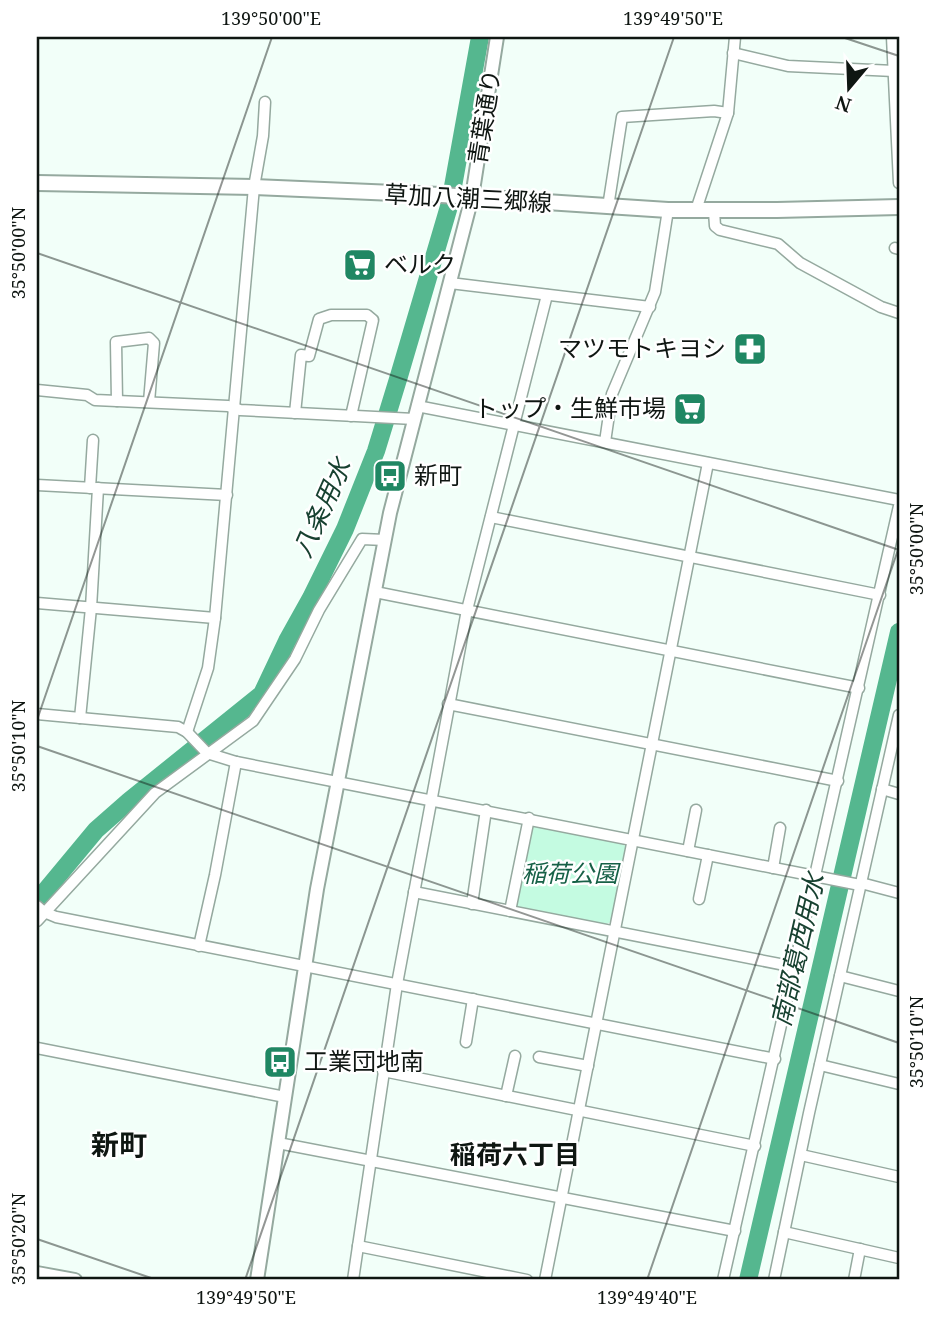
<svg xmlns="http://www.w3.org/2000/svg" width="936" height="1317" font-family="'Noto Serif','Noto Sans JP',serif">
<style>
.green{fill:#c4fbe1}
.lines{fill:none;stroke-linecap:round;stroke-linejoin:round}
.river{stroke:#55b78f;stroke-width:18}
.minor-casing{stroke:#95a99f;stroke-width:13}
.tertiary-casing{stroke:#95a99f;stroke-width:16}
.secondary-casing{stroke:#95a99f;stroke-width:18}
.minor{stroke:#fff;stroke-width:10}
.tertiary{stroke:#fff;stroke-width:12}
.secondary{stroke:#fff;stroke-width:14}
.ticks{fill:none;stroke:#0f1612;stroke-width:2;stroke-opacity:0.45}
.labels{text-anchor:middle;stroke-width:5;stroke-linejoin:round;paint-order:stroke}
.street-label{font-size:24px;fill:#0f1612;stroke:#fff}
.poi-label{font-size:24px;fill:#0f1612;stroke:#fff;text-anchor:start}
.park-label{font-size:24px;font-style:italic;fill:#176147;stroke:#fff}
.water-label{font-size:26px;font-style:italic;fill:#174130;stroke:#fff}
.neighbourhood-label{font-size:26px;font-weight:bold;fill:#0f1612;stroke:#fff}
.quarter-label{font-size:28px;font-weight:bold;fill:#0f1612;stroke:#fff}
.neatline{fill:none;stroke:#0f1612;stroke-width:2.5}
.ticks-label{font-size:18px;text-anchor:middle;fill:#0f1612}
</style>
<rect width="100%" height="100%" fill="#f2fff9"/>
<!-- green -->
<polygon class="green" points="535,824 622,841 626,848 611,922 606,924 518,907 515,904 531,827"/>
<g class="lines">
<!-- river -->
<g class="river">
<polyline points="37,901 96,830 129,801 262,694 287,641 311,598 345,529 376,451 399,376 450,203 480,37"/>
<polyline points="748,1280 899,632"/>
</g>
<defs>
<g id="minor">
<polyline points="892,37 899,183"/>
<polyline points="733,53 788,66 894,71"/>
<polyline points="608,207 622,117 714,111 728,113"/>
<polyline points="696,210 728,113 735,37"/>
<polyline points="714,211 715,226 720,230 778,244 800,263 881,307 899,313"/>
<polyline points="895,248 899,249"/>
<polyline points="450,283 650,307"/>
<polyline points="37,390 87,395 95,400 228,406 240,410 414,419"/>
<polyline points="117,401 116,342 149,338 154,343 149,402"/>
<polyline points="417,406 899,500"/>
<polyline points="295,413 301,355 309,356 319,319 331,315 367,315 373,320 351,416"/>
<polyline points="605,442 612,394 655,292 668,210"/>
<polyline points="37,485 227,495"/>
<polyline points="90,488 93,440"/>
<polyline points="491,517 880,595"/>
<polyline points="375,592 859,688"/>
<polyline points="37,603 215,618"/>
<polyline points="448,704 838,781"/>
<polyline points="37,714 178,727 187,732 207,753 236,762 860,885"/>
<polyline points="80,718 91,608 98,488"/>
<polyline points="187,732 208,668 215,618 254,187 263,136 265,102"/>
<polyline points="882,789 899,794"/>
<polyline points="688,851 696,810"/>
<polyline points="773,868 780,828"/>
<polyline points="861,883 899,893"/>
<polyline points="414,892 795,967"/>
<polyline points="699,899 708,855"/>
<polyline points="472,904 486,810"/>
<polyline points="37,906 44,912 56,917 775,1059"/>
<polyline points="510,911 529,818"/>
<polyline points="37,921 155,793 253,721 295,659 319,610 362,539 385,540"/>
<polyline points="199,946 215,875 236,762"/>
<polyline points="840,976 899,991"/>
<polyline points="466,1042 473,999"/>
<polyline points="37,1048 285,1097"/>
<polyline points="539,1057 588,1066"/>
<polyline points="820,1065 899,1084"/>
<polyline points="383,1071 755,1146"/>
<polyline points="506,1096 515,1056"/>
<polyline points="278,1143 735,1231"/>
<polyline points="801,1155 899,1177"/>
<polyline points="784,1232 899,1258"/>
<polyline points="358,1246 527,1280"/>
<polyline points="353,1280 397,984 467,610 547,295"/>
<polyline points="545,1280 708,463"/>
<polyline points="723,1280 899,506"/>
<polyline points="774,1280 809,1113 899,715"/>
<polyline points="854,1280 860,1249"/>
</g>
<g id="tertiary">
<polyline points="37,1273 75,1280"/>
<polyline points="257,1280 317,889 390,513 472,197 497,37"/>
</g>
<polyline id="secondary" points="37,183 254,187 441,195 668,210 777,210 899,207"/>
</defs>
<!-- minor casing -->
<use href="#minor" class="minor-casing"/>
<!-- tertiary casing -->
<use href="#tertiary" class="tertiary-casing"/>
<!-- secondary casing -->
<use href="#secondary" class="secondary-casing"/>
<!-- minor -->
<use href="#minor" class="minor"/>
<!-- tertiary -->
<use href="#tertiary" class="tertiary"/>
<!-- secondary -->
<use href="#secondary" class="secondary"/>
</g>
<!-- ticks -->
<path class="ticks" d="M842,37L899,56M37,253L899,550M37,720L272,37M37,746L899,1043M37,1239L157,1280M245,1280L674,37M647,1280L899,547"/>
<!-- icons -->
<defs>
<symbol id="supermarket-square" viewBox="-11 -11 22 22"><rect x="-9" y="-9" width="18" height="18" rx="4" fill="#208763" stroke="#fff"/><path d="M-6-5.5h2.5l.6 2H6L4.5 2H-2.5L-4.4-4H-6ZM-1.5 3.2a1.3 1.3 0 1 0 .1 0ZM3 3.2a1.3 1.3 0 1 0 .1 0Z" fill="#fff"/></symbol>
<symbol id="pharmacy-square" viewBox="-11 -11 22 22"><rect x="-9" y="-9" width="18" height="18" rx="4" fill="#208763" stroke="#fff"/><path d="M-2-6h4v4h4v4h-4v4h-4v-4h-4v-4h4Z" fill="#fff"/></symbol>
<symbol id="bus-square" viewBox="-11 -11 22 22"><rect x="-9" y="-9" width="18" height="18" rx="4" fill="#208763" stroke="#fff"/><path d="M-5-6H5V4H4V6H2V4H-2V6H-4V4H-5ZM-3.5-4V0h7V-4ZM-3.5 1.2v1.5H-2V1.2ZM2 1.2v1.5H3.5V1.2Z" fill="#fff"/></symbol>
</defs>
<g fill-rule="evenodd">
<use href="#supermarket-square" x="341" y="246" width="38" height="38"/>
<use href="#pharmacy-square" x="731" y="330" width="38" height="38"/>
<use href="#supermarket-square" x="671" y="390" width="38" height="38"/>
<use href="#bus-square" x="371" y="457" width="38" height="38"/>
<use href="#bus-square" x="261" y="1043" width="38" height="38"/>
</g>
<g class="labels">
<!-- street labels -->
<g class="street-label">
<text transform="translate(485 117) rotate(-81)" y="8">青葉通り</text>
<text transform="translate(468 199) rotate(3)" y="8">草加八潮三郷線</text>
</g>
<!-- poi labels -->
<g class="poi-label">
<text x="384" y="273">ベルク</text>
<text x="726" y="357" text-anchor="end">マツモトキヨシ</text>
<text x="666" y="417" text-anchor="end">トップ・生鮮市場</text>
<text x="414" y="484">新町</text>
<text x="304" y="1070">工業団地南</text>
</g>
<!-- park labels -->
<g class="park-label">
<text x="570" y="882">稲荷公園</text>
</g>
<!-- water labels -->
<g class="water-label">
<text transform="translate(322 508) rotate(-66)" y="9">八条用水</text>
<text transform="translate(798 950) rotate(-77)" y="9">南部葛西用水</text>
</g>
<!-- neighbourhood labels -->
<g class="neighbourhood-label">
<text x="515" y="1164">稲荷六丁目</text>
</g>
<!-- quarter labels -->
<g class="quarter-label">
<text x="119" y="1155">新町</text>
</g>
</g>
<!-- border -->
<rect width="936" height="1317" fill="none" stroke="#ffffff" stroke-width="77"/>
<!-- north arrow -->
<g transform="translate(849 88) rotate(199)" stroke="#ffffff" stroke-width="5" paint-order="stroke">
<path d="M0-5L12 26L0 18L-12 26Z" fill="#0f1612"/>
<text y="-10" font-size="19" font-weight="bold" text-anchor="middle" fill="#0f1612">N</text>
</g>
<rect x="38" y="38" width="860" height="1240" class="neatline"/>
<g class="ticks-label">
<text x="271" y="25">139°50'00"E</text>
<text x="673" y="25">139°49'50"E</text>
<text transform="translate(19 253) rotate(-90)" y="6">35°50'00"N</text>
<text transform="translate(917 549) rotate(-90)" y="6">35°50'00"N</text>
<text transform="translate(19 746) rotate(-90)" y="6">35°50'10"N</text>
<text transform="translate(917 1042) rotate(-90)" y="6">35°50'10"N</text>
<text transform="translate(19 1239) rotate(-90)" y="6">35°50'20"N</text>
<text x="246" y="1304">139°49'50"E</text>
<text x="647" y="1304">139°49'40"E</text>
</g>
</svg>
